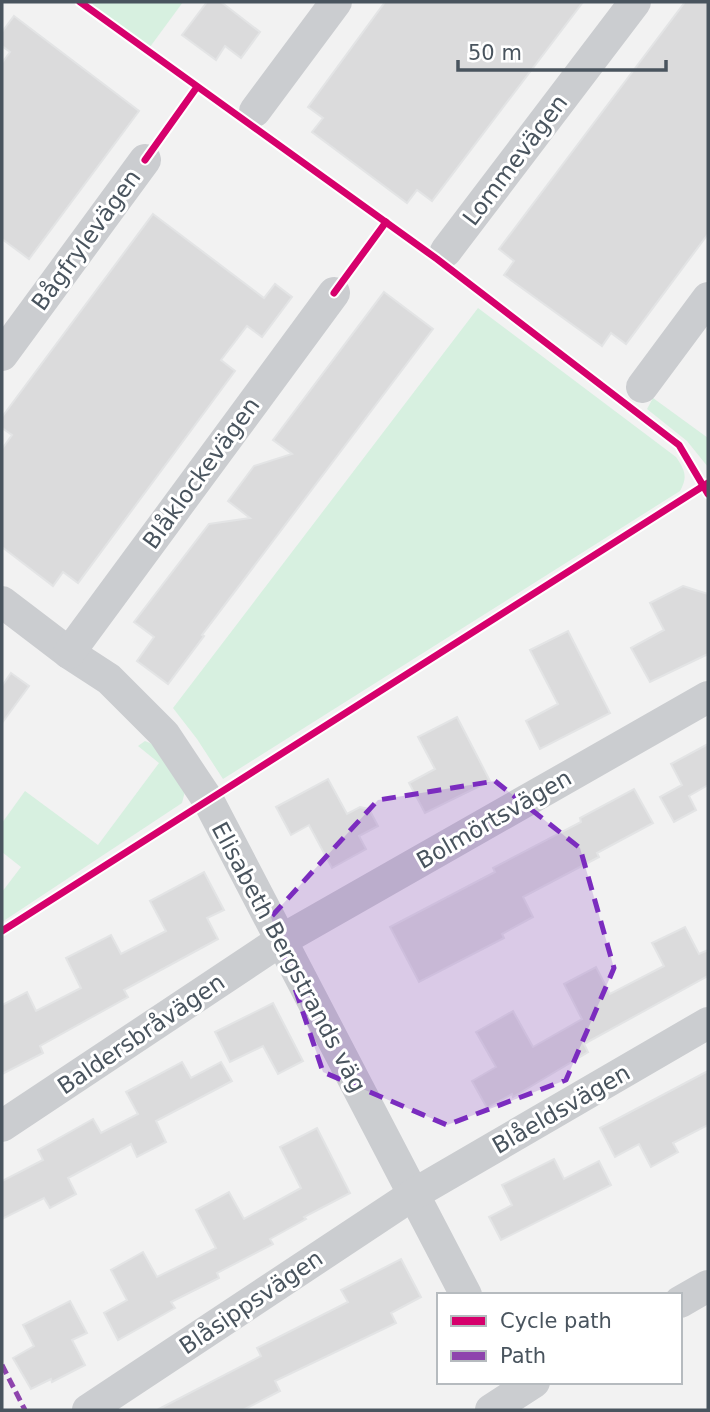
<svg xmlns="http://www.w3.org/2000/svg" width="710" height="1412" font-family="'DejaVu Sans',sans-serif">
<style>
.green{fill:#d7f0e0}
.building{fill:#dbdbdc;stroke:#e3e4e5;stroke-width:2}
.lines{fill:none;stroke-linecap:round;stroke-linejoin:round}
.minor{stroke:#cbcdd0;stroke-width:32}
.quiet{stroke:#8e44ad;stroke-width:5;stroke-dasharray:10 5;stroke-linecap:butt}
.cycleway-casing{stroke:#fff;stroke-width:11}
.cycleway{stroke:#d6006c;stroke-width:7}
.marked{fill:#7b2cbf;fill-opacity:0.2;stroke:#7b2cbf;stroke-width:5;stroke-dasharray:14 9;stroke-linejoin:round}
.labels{text-anchor:middle;stroke-width:6;stroke-linejoin:round;paint-order:stroke}
.street-label{font-size:23px;fill:#49545e;stroke:#fff}
</style>
<rect width="100%" height="100%" fill="#f2f2f2"/>
<!-- green -->
<g class="green">
<polygon points="74,2 183,2 147,51"/>
<path d="M478,308L676,457C685,470 688,477 680,491L223,779L197,739L173,708Z"/>
<polygon points="653,398 708,438 708,467 687,441 647,409"/>
<polygon points="145,741 155,745 185,791 182,803 2,922 2,892 21,867 2,852 2,823 25,791 98,845 159,763 138,746"/>
</g>
<!-- building -->
<g class="building">
<polygon points="207,2 221,2 260,32 241,58 225,46 216,60 182,35"/>
<polygon points="385,2 583,2 432,201 417,190 407,203 312,132 323,118 308,107"/>
<polygon points="685,2 708,2 708,234 626,344 611,333 602,346 504,275 514,261 499,249"/>
<polygon points="14,16 139,111 29,259 2,239 2,63 10,52 2,46 2,32"/>
<polygon points="153,214 264,298 275,284 292,297 262,337 247,326 221,360 235,371 78,583 63,572 53,586 2,547 2,449 12,435 2,428 2,417"/>
<polygon points="384,292 433,329 202,635 204,636 168,684 137,661 154,637 134,622 209,524 250,518 228,501 254,466 292,454 273,440"/>
<polygon points="683,586 708,594 708,654 650,682 631,648 664,630 650,603"/>
<polygon points="568,631 610,713 540,749 526,721 558,704 530,650"/>
<polygon points="11,673 29,686 2,723 2,686"/>
<polygon points="457,717 490,781 425,813 409,783 435,769 418,737"/>
<polygon points="708,744 708,785 689,796 696,810 674,822 660,797 682,785 671,764"/>
<polygon points="328,779 347,814 360,807 369,809 378,826 359,836 366,849 332,868 309,825 291,835 276,807"/>
<polygon points="634,789 653,823 597,853 599,857 523,897 533,917 502,934 504,938 419,982 390,927 495,872 493,868 581,822 580,818"/>
<polygon points="204,872 224,910 207,918 218,939 124,990 128,997 40,1046 43,1053 2,1074 2,1005 27,992 36,1011 81,988 66,958 111,935 121,954 166,931 150,901"/>
<polygon points="685,927 699,954 708,950 708,976 584,1044 588,1052 513,1097 512,1094 487,1108 472,1081 496,1067 476,1032 513,1011 533,1047 582,1019 564,984 596,967 610,994 664,966 652,943"/>
<polygon points="273,1003 303,1061 278,1074 263,1046 230,1062 215,1032"/>
<polygon points="182,1062 191,1078 221,1062 232,1081 156,1121 166,1142 137,1157 131,1144 68,1178 76,1194 50,1208 44,1198 2,1219 2,1181 43,1160 38,1150 93,1119 101,1133 138,1114 126,1092"/>
<polygon points="708,1071 708,1125 673,1143 678,1152 651,1167 639,1144 615,1157 600,1128"/>
<polygon points="317,1128 350,1193 304,1217 306,1219 270,1239 273,1244 217,1273 219,1278 171,1302 175,1308 118,1340 104,1313 127,1300 111,1270 143,1252 157,1277 216,1248 196,1210 229,1192 244,1219 301,1188 280,1147"/>
<polygon points="554,1159 564,1179 599,1161 611,1185 501,1240 489,1217 512,1205 502,1185"/>
<polygon points="401,1259 421,1297 391,1313 396,1323 275,1381 280,1391 243,1410 157,1410 261,1356 257,1348 348,1302 341,1290"/>
<polygon points="70,1301 87,1333 72,1340 85,1365 52,1382 51,1379 31,1389 13,1358 34,1346 23,1325"/>
</g>
<g class="lines">
<!-- minor -->
<g class="minor">
<polyline points="255,111 336,2"/>
<polyline points="446,251 635,2"/>
<polyline points="2,355 145,160"/>
<polyline points="642,387 708,298"/>
<polyline points="2,602 69,653 109,679 164,734 208,800 466,1295"/>
<polyline points="69,653 334,293"/>
<polyline points="2,1126 280,941 708,697"/>
<polyline points="680,1302 708,1286"/>
<polyline points="88,1410 414,1194 708,1023"/>
<polyline points="491,1410 534,1382"/>
</g>
<!-- quiet -->
<polyline class="quiet" points="2,1365 25,1410"/>
<defs>
<g id="cycleway">
<polyline points="80,2 437,259 679,445 708,494"/>
<polyline points="145,160 197,87"/>
<polyline points="334,293 386,222"/>
<polyline points="2,931 708,483"/>
</g>
</defs>
<!-- cycleway casing -->
<use href="#cycleway" class="cycleway-casing"/>
<!-- cycleway -->
<use href="#cycleway" class="cycleway"/>
</g>
<!-- marked area -->
<path class="marked" d="M495,781L580,848L614,968L566,1080L447,1125L323,1072L271,917L378,800Z"/>
<g class="labels">
<!-- street labels -->
<g class="street-label">
<text transform="translate(515 160) rotate(-53)" y="8">Lommevägen</text>
<text transform="translate(86 240) rotate(-54)" y="8">Bågfrylevägen</text>
<text transform="translate(201 473) rotate(-54)" y="8">Blåklockevägen</text>
<text transform="translate(494 819) rotate(-30)" y="8">Bolmörtsvägen</text>
<text transform="translate(289 957) rotate(62)" y="8">Elisabeth Bergstrands väg</text>
<text transform="translate(141 1034) rotate(-34)" y="8">Baldersbråvägen</text>
<text transform="translate(561 1109) rotate(-30)" y="8">Blåeldsvägen</text>
<text transform="translate(251 1302) rotate(-34)" y="8">Blåsippsvägen</text>
</g>
</g>
<!-- border -->
<rect width="710" height="1412" fill="none" stroke="#49545e" stroke-width="7"/>
<!-- legend -->
<rect x="437" y="1293" width="245" height="91" fill="#ffffff" stroke="#b6bbbf" stroke-width="2"/>
<rect x="451" y="1316" width="35" height="10" fill="#d6006c" stroke="#b6bbbf" stroke-width="2"/>
<text x="500" y="1328" font-size="21" fill="#49545e">Cycle path</text>
<rect x="451" y="1351" width="35" height="10" fill="#8e44ad" stroke="#b6bbbf" stroke-width="2"/>
<text x="500" y="1363" font-size="21" fill="#49545e">Path</text>
<!-- scale -->
<path d="M458 60v10h208v-10" fill="none" stroke="#49545e" stroke-width="3.5"/>
<text x="468" y="60" font-size="21" fill="#49545e" stroke="#ffffff" stroke-width="5" paint-order="stroke">50 m</text>
</svg>
